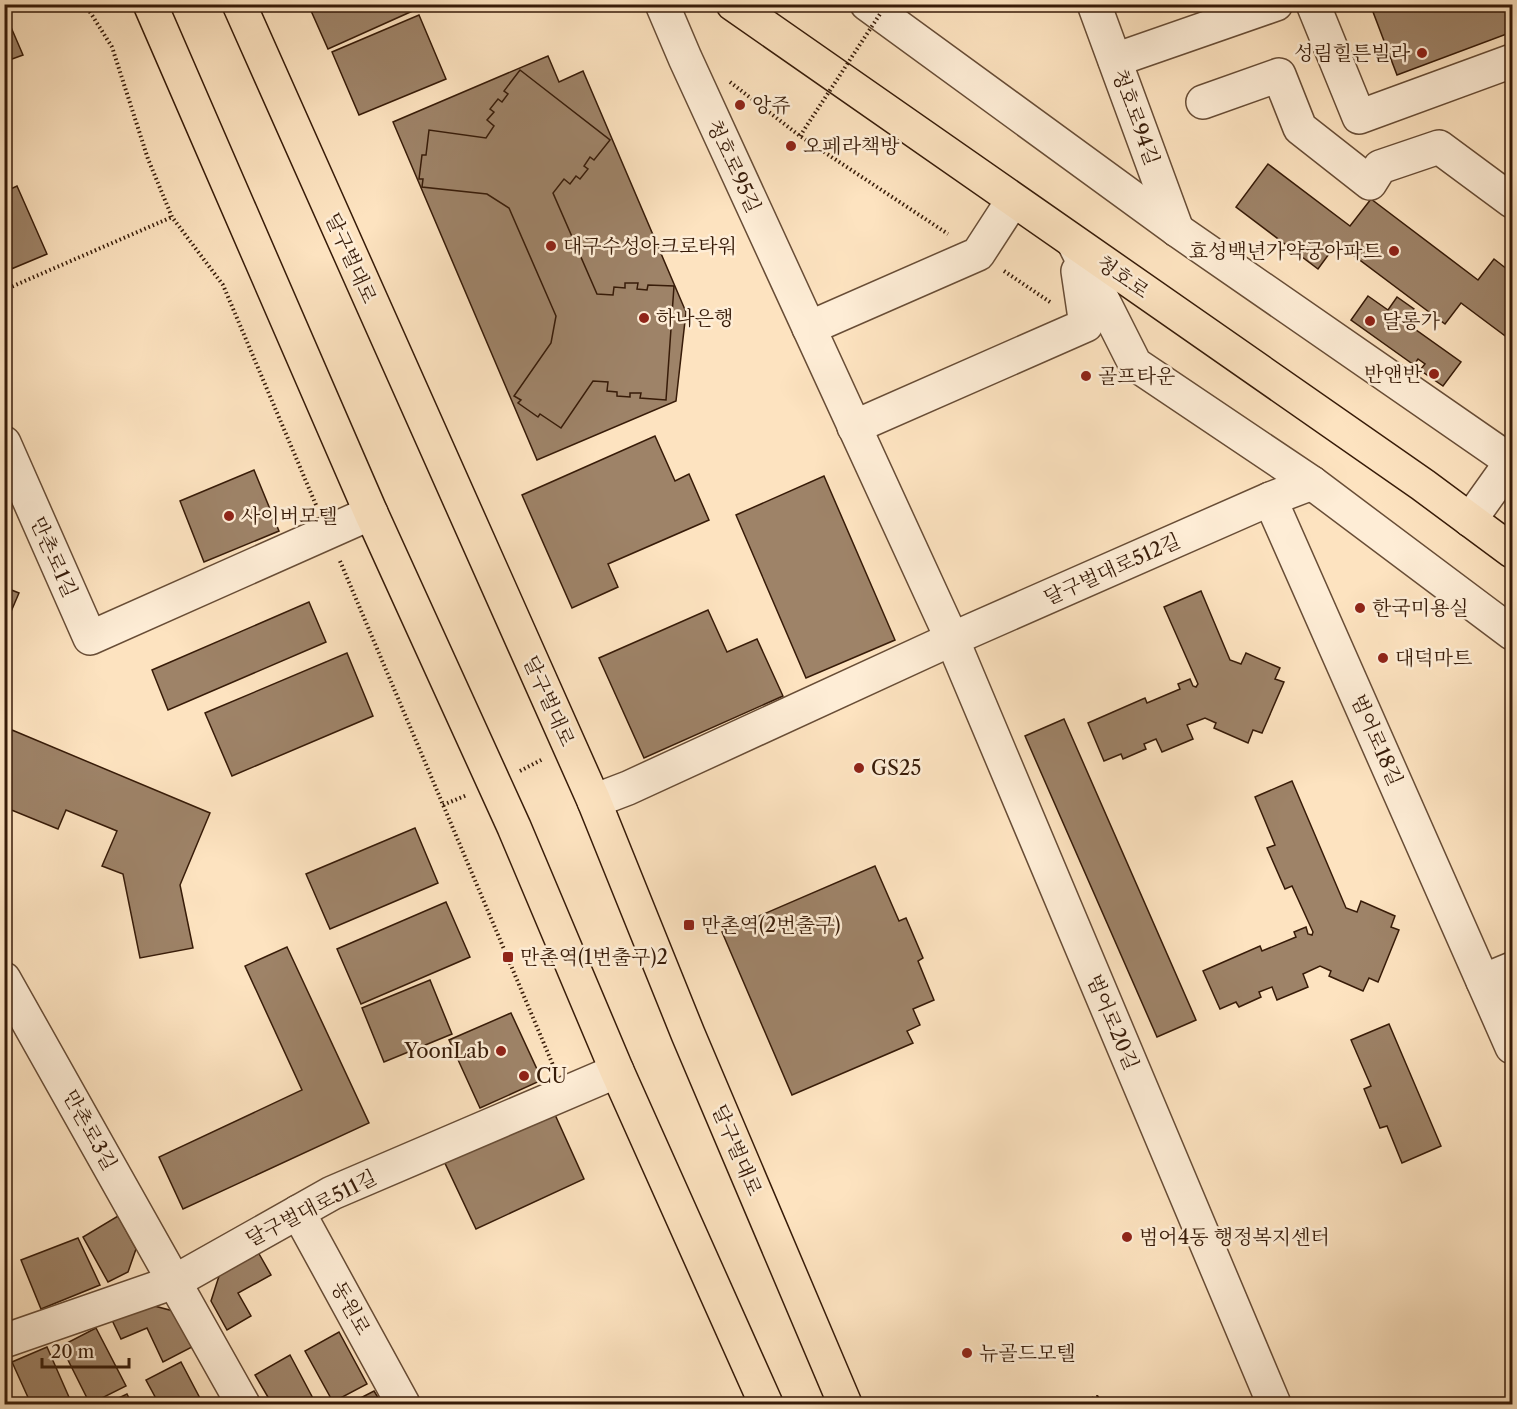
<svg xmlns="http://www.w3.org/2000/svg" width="1517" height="1409" font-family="'Libre Caslon Text','Noto Serif KR',serif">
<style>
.building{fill:#9e8368;stroke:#371b08;stroke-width:1.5}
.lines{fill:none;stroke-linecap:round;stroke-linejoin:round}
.minor-casing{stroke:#684d36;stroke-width:36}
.major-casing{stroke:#371b08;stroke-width:36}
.path{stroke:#371b08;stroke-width:4;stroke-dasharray:1.5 3;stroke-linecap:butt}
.minor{stroke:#feedd6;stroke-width:33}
.major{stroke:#fde3c0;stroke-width:33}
.path-bridge{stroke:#371b08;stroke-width:4;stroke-dasharray:1.5 3;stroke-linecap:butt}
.poi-dot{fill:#8f2418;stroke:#feedd6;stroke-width:2}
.labels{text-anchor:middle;stroke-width:5;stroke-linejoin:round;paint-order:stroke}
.poi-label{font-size:20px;fill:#371b08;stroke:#feedd6;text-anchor:start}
.street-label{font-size:20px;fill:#371b08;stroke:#feedd6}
</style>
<rect width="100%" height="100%" fill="#fde3c0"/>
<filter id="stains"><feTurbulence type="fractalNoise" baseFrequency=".00333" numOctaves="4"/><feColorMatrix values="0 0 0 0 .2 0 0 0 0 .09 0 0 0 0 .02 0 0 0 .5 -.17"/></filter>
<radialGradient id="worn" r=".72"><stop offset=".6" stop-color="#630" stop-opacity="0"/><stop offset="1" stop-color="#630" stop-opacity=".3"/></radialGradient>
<!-- building -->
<g class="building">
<polygon points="308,4 415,4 417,9 328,49"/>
<polygon points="1370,4 1512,4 1512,32 1397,75"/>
<polygon points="4,11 23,55 4,62"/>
<polygon points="419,15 446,79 359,115 332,52"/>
<polygon points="548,56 559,82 583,71 686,312 676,401 537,460 393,122"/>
<polygon points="520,70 610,140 594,160 590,157 584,166 588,169 580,179 576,176 570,184 564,179 553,193 597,294 613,295 614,287 625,288 625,283 638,283 637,289 647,290 648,285 674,286 666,400 640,398 641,393 630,393 630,397 617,396 617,392 607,391 608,382 593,381 561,428 540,414 538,417 518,403 521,400 514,396 551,343 556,316 509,208 487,194 422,187 423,179 419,179 422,155 426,155 429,130 486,138 494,126 487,120 494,112 490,109 498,99 502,102 508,94 504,91"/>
<polygon points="1268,164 1350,226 1371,199 1478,280 1494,259 1512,273 1512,341 1461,303 1445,324 1337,243 1318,269 1236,207"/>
<polygon points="17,186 47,254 4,272 4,192"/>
<polygon points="1368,296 1388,310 1397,297 1414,309 1405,322 1461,362 1443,386 1420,370 1425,364 1418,359 1414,365 1351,320"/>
<polygon points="655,436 675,481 689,474 709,520 608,564 618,587 572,608 522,495"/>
<polygon points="254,470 279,531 204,562 180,501"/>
<polygon points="824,476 895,640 806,678 736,515"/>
<polygon points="4,587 19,593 4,628"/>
<polygon points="1201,591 1230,660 1241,664 1246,653 1280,668 1275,679 1284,682 1262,733 1253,730 1248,743 1214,728 1216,723 1205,718 1187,725 1193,739 1162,752 1156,739 1144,744 1146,749 1123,759 1121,754 1104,761 1088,723 1145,698 1147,703 1180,689 1178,684 1190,679 1193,686 1196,687 1198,684 1164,607"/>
<polygon points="309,602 326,642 168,710 152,670"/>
<polygon points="708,610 727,652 757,639 783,696 644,758 599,658"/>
<polygon points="347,653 373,716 232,776 205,713"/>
<polygon points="1064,719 1196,1020 1157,1037 1025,736"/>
<polygon points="12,730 210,813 180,885 193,948 140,958 123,874 102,866 117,831 66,810 58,829 4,807 4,747"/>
<polygon points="1292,781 1346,908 1357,912 1361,901 1395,916 1391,927 1399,930 1378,982 1369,978 1363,991 1329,976 1331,971 1320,966 1303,974 1308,987 1277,1000 1272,987 1259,992 1261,997 1239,1007 1236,1002 1220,1009 1203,971 1260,946 1262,951 1296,937 1294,932 1306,927 1308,934 1312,935 1313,932 1292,886 1285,889 1267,848 1275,845 1255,797"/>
<polygon points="415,828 438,883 330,929 306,874"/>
<polygon points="875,866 899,921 906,918 923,958 918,961 934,1000 913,1009 920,1025 907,1031 913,1043 792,1095 722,932"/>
<polygon points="446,902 470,957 361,1004 337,949"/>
<polygon points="287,947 369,1123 183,1209 159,1157 302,1090 245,966"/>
<polygon points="430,980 452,1034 384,1062 362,1008"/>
<polygon points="511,1013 542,1080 480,1108 449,1040"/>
<polygon points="1389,1024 1441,1146 1402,1163 1387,1126 1380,1128 1364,1089 1371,1086 1351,1040"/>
<polygon points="552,1108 584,1179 476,1229 443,1159"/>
<polygon points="118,1216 136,1249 128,1272 108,1282 83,1237"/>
<polygon points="78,1238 100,1285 41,1309 21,1260"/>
<polygon points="258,1252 271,1275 238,1293 251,1316 227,1330 211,1301 220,1273"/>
<polygon points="143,1303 177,1312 194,1346 163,1362 147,1328 121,1339 110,1316"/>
<polygon points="96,1328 126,1386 90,1404 61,1346"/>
<polygon points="339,1332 367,1384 333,1402 305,1351"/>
<polygon points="47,1347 72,1404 31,1404 12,1362"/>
<polygon points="290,1355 316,1404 272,1404 255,1375"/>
<polygon points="181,1362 203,1404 159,1404 146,1380"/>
<polygon points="374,1391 382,1404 349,1404"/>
<polygon points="127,1394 132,1404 106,1404"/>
</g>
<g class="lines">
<defs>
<g id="minor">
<polyline points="662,4 685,58 952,639 1274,1404"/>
<polyline points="867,4 1177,230 1512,462"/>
<polyline points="1094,4 1177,230"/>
<polyline points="1313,4 1359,117 1512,61"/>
<polyline points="1115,60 1276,4"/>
<polyline points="1203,102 1279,75 1300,128 1370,183 1380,167 1439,147 1512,201"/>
<polyline points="1074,243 1135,364 1312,483 1512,633"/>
<polyline points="809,328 978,254 1013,200"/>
<polyline points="854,427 1086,325 1078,271"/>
<polyline points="4,443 90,638 371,513"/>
<polyline points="1270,499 1512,1047"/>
<polyline points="1470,520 1512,461"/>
<polyline points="594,801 628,788 952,639 1270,499 1312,483"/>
<polyline points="4,979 243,1404"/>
<polyline points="1483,981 1512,969"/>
<polyline points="298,1212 403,1404"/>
<polyline points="4,1341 174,1282 332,1193 617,1071"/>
</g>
<g id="major">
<polyline points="150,4 371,513 514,827 617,1071 766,1404"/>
<polyline points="239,4 594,801 688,1034 845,1404"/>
<polyline points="733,4 1423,485 1512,551"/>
</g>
</defs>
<!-- minor casing -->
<use href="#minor" class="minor-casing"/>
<!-- major casing -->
<use href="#major" class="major-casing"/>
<!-- path -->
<g class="path">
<polyline points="85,4 112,47 148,159 172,217 223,285 316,505"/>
<polyline points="730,82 800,136 948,234"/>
<polyline points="1004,271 1050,302"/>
<polyline points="4,290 172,217"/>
<polyline points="340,561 553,1065"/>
<polyline points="520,771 543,759"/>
<polyline points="443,805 467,795"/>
<polyline points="1080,1404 1097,1397 1100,1404"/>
</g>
<!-- minor -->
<use href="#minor" class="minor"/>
<!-- major -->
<use href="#major" class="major"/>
<!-- path-bridge -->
<polyline class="path-bridge" points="800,136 880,14"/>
</g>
<!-- markers -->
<g class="poi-dot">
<circle cx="1422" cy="53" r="6"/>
<circle cx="740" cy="105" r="6"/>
<circle cx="791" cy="146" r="6"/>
<circle cx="551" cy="246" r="6"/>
<circle cx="1394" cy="251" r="6"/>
<circle cx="644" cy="318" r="6"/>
<circle cx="1370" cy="321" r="6"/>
<circle cx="1434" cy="374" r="6"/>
<circle cx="1086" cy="376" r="6"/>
<circle cx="229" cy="516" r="6"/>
<circle cx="1360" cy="608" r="6"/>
<circle cx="1383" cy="658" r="6"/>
<circle cx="859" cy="768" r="6"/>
<rect x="683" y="919" width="12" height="12" rx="3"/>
<rect x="502" y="951" width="12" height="12" rx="3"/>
<circle cx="501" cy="1051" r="6"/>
<circle cx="524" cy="1076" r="6"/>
<circle cx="1127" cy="1237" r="6"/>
<circle cx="967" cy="1353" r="6"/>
</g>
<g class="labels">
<!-- poi labels -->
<g class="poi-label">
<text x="1410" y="60" text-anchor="end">성림힐튼빌라</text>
<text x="752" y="112">앙쥬</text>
<text x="803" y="153">오페라책방</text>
<text x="563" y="253">대구수성아크로타워</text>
<text x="1382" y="258" text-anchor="end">효성백년가약궁아파트</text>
<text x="656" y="325">하나은행</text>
<text x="1382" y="328">달롱가</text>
<text x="1422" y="381" text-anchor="end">반앤반</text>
<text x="1098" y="383">골프타운</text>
<text x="241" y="523">사이버모텔</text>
<text x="1372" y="615">한국미용실</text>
<text x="1395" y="665">대덕마트</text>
<text x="871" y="775">GS25</text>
<text x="701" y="932">만촌역(2번출구)</text>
<text x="520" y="964">만촌역(1번출구)2</text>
<text x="489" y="1058" text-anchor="end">YoonLab</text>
<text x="536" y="1083">CU</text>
<text x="1139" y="1244">범어4동 행정복지센터</text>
<text x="979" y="1360">뉴골드모텔</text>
</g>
<!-- street labels -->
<g class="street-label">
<text transform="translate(1136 117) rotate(70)" y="7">청호로94길</text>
<text transform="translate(734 166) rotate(65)" y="7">청호로95길</text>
<text transform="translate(351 258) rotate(66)" y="7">달구벌대로</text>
<text transform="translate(1123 277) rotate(35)" y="7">청호로</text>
<text transform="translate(54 557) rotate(66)" y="7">만촌로1길</text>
<text transform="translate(1112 569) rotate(-24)" y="7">달구벌대로512길</text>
<text transform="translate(549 701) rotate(66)" y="7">달구벌대로</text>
<text transform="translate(1377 740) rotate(66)" y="7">범어로18길</text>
<text transform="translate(1113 1022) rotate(67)" y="7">범어로20길</text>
<text transform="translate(90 1130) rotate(61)" y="7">만촌로3길</text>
<text transform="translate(737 1150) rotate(67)" y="7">달구벌대로</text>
<text transform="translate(311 1208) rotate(-27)" y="7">달구벌대로511길</text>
<text transform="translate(351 1308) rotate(61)" y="7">동원로</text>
</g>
</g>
<!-- margin -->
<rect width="1517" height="1409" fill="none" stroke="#fde3c0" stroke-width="24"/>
<rect x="6" y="6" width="1505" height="1397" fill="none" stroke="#371b08" stroke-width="3"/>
<rect x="12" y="12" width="1493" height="1385" fill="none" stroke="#371b08" stroke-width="1.5"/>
<!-- scale -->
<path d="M42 1358v9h87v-9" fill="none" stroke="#371b08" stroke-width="3"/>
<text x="51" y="1358" font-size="18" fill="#371b08" stroke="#feedd6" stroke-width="4.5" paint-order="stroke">20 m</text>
<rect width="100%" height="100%" filter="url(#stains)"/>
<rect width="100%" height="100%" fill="url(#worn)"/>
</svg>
